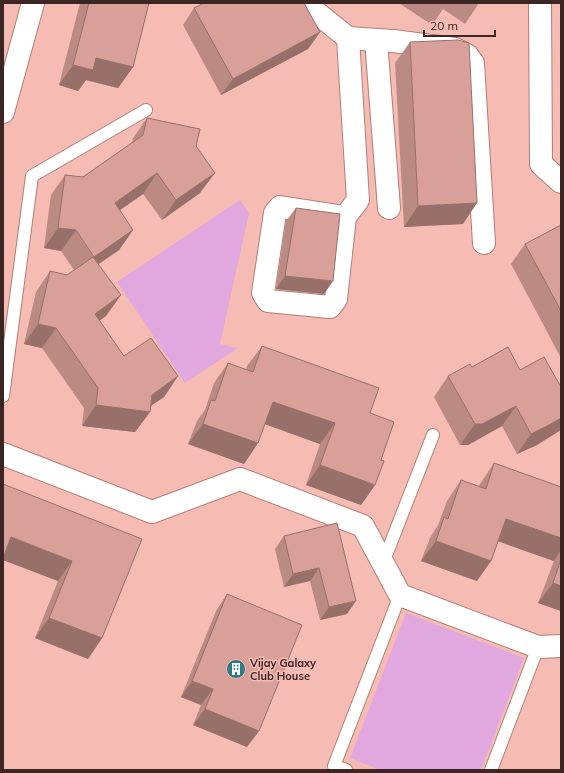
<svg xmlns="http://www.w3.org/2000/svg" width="564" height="773" font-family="Mulish,sans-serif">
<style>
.green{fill:#e0a8de}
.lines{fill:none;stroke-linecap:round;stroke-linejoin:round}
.service-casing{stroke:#b37d75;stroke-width:14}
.minor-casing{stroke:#b37d75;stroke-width:24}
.secondary-casing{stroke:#b37d75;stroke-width:24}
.service{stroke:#fff;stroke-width:12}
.minor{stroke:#fff;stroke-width:22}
.secondary{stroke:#fff;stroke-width:22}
.wall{fill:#ba8a83}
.shaded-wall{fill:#97706a}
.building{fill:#d8a098;stroke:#97706a}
.labels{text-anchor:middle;stroke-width:3;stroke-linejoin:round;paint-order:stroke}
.poi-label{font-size:11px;font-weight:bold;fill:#3c2623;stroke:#f6bcb3;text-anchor:start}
</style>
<rect width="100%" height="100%" fill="#f6bcb3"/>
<!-- green -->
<g class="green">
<polygon points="240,200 249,213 220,344 238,348 185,383 117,282"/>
<polygon points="406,613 524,658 481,770 380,770 350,758"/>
</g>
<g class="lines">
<defs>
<g id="service">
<polyline points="3,396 32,176 146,110"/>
<polyline points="383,563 433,435"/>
<polyline points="346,770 334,766 400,595"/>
<polyline points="491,770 538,647"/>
</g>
<g id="minor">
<polyline points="309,3 312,9 348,38 358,200 345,217 336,299 330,307 268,301 263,293 275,213 280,207 345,217"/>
<polyline points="540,3 541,164 561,182"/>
<polyline points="348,38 393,41 455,49 467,55 473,63 484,243"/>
<polyline points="376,40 389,208"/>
<polyline points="3,454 152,512 240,479 363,526 400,595 538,647 561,646"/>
</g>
<polyline id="secondary" points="3,112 33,3"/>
</defs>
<!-- service casing -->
<use href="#service" class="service-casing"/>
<!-- minor casing -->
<use href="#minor" class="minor-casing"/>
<!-- secondary casing -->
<use href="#secondary" class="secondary-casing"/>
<!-- service -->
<use href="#service" class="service"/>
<!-- minor -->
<use href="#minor" class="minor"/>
<!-- secondary -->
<use href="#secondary" class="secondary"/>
</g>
<!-- wall -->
<g class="wall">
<polygon points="80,3 149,3 133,67 118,88 86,80 78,91 59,85"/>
<polygon points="399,3 479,3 465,24 443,9 432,25"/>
<polygon points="194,8 320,32 308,49 221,95 183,25"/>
<polygon points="410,42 463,224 404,227 395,63"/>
<polygon points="147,118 196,146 200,193 162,220 143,194 120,210 133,230 119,250 99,264 106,316 99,321 124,356 178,376 164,397 151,406 150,412 135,432 82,426 84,408 42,348 24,344 36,292 50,271 67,275 74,270 61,251 44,248 51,195 65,175 83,177 132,143 133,138"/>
<polygon points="296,208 324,294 276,289 286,221"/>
<polygon points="561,225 561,358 511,264 525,244"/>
<polygon points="262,346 370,413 381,460 375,485 361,505 306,485 320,444 265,424 258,443 244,464 188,444 197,421 205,410 214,383 228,363 246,370 247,366"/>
<polygon points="508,347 537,445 517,454 502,426 468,445 460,445 434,397 448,376 472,367"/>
<polygon points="494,463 561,487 561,611 538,603 554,561 522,550 498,541 477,581 421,561 430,538 438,525 447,501 461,480 479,486 480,484"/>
<polygon points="337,523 347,614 320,620 310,581 284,587 275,549 284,536"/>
<polygon points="142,539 102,638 88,659 35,638 58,581 3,560"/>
<polygon points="227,594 247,747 193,725 201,705 181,697 216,611"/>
</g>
<!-- shaded-wall -->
<g class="shaded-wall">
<polygon points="320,32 308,49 221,95 233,79"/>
<polygon points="96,58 133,67 118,88 86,80 78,91 59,85 73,65"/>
<polygon points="157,173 143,194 100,224 115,203"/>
<polygon points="215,173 200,193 162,220 176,200"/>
<polygon points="477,203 463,224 404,227 418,206"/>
<polygon points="58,228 76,230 61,251 44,248"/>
<polygon points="133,230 119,250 79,277 94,257"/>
<polygon points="285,276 333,281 324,294 276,289"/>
<polygon points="121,295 106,316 80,334 95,314"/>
<polygon points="38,324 56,328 42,348 24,344"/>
<polygon points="178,376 164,397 143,411 150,412 135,432 82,426 96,405 152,395"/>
<polygon points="273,402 335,423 320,444 259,422"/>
<polygon points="516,406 502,426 468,445 460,445 475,424"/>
<polygon points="561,418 561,430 537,445 517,454 531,434"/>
<polygon points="203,424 258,443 244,464 188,444"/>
<polygon points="320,465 375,485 361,505 306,485"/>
<polygon points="506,519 561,538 561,550 554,561 492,539"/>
<polygon points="11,537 72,561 58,581 3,560 3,549"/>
<polygon points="436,541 491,561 477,581 421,561"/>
<polygon points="319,568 310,581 284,587 293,574"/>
<polygon points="553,583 561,586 561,611 538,603"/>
<polygon points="356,601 347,614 320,620 329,607"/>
<polygon points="49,618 102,638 88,659 35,638"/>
<polygon points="192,681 213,689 201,705 181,697"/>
<polygon points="205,709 259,731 247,747 193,725"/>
</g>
<!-- building -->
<g class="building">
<polygon points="89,3 149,3 133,67 96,58 93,70 73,65"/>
<polygon points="204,3 304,3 320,32 233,79 194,8"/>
<polygon points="458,40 469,43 477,203 418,206 410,42"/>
<polygon points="147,118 200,129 196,146 215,173 176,200 157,173 115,203 133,230 94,257 76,230 58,228 65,175 83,177 143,135"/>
<polygon points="296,208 340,214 333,281 285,276"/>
<polygon points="561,225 561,311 525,244"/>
<polygon points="93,257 121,295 95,314 124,356 151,338 178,376 152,395 150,412 96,405 98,388 56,328 38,324 50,271 67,275"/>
<polygon points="262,346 379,388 370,413 394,422 381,460 384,461 375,485 320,465 335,423 273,402 258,443 203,424 211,400 215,401 228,363 253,372"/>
<polygon points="508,347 520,370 544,357 561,387 561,418 551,424 531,434 516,406 482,424 475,424 448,376 470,364 472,367"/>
<polygon points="494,463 561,487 561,538 506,519 491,561 436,541 444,517 448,519 461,480 486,489"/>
<polygon points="3,484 142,539 102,638 49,618 72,561 11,537 3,558"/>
<polygon points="337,523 356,601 329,607 319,568 293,574 284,536"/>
<polygon points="561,559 561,586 553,583"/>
<polygon points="227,594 302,625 259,731 205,709 213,689 192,681"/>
</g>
<!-- icons -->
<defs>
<symbol id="building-disc" viewBox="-11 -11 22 22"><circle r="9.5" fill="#307882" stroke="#f6bcb3"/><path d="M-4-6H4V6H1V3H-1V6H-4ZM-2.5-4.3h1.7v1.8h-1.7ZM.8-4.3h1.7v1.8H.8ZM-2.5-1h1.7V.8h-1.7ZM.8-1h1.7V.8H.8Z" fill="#fff"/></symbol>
</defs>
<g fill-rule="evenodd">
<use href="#building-disc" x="225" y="658" width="22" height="22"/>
</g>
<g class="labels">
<!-- poi labels -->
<g class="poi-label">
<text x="250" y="667">Vijay Galaxy<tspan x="250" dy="13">Club House</tspan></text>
</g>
</g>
<!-- border -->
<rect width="564" height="773" fill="none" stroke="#3c2623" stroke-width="8"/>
<!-- scale -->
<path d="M424 30v6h71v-6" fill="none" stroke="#3c2623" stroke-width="2"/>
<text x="430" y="30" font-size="12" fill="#3c2623" stroke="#f6bcb3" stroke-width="3" paint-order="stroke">20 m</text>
</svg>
